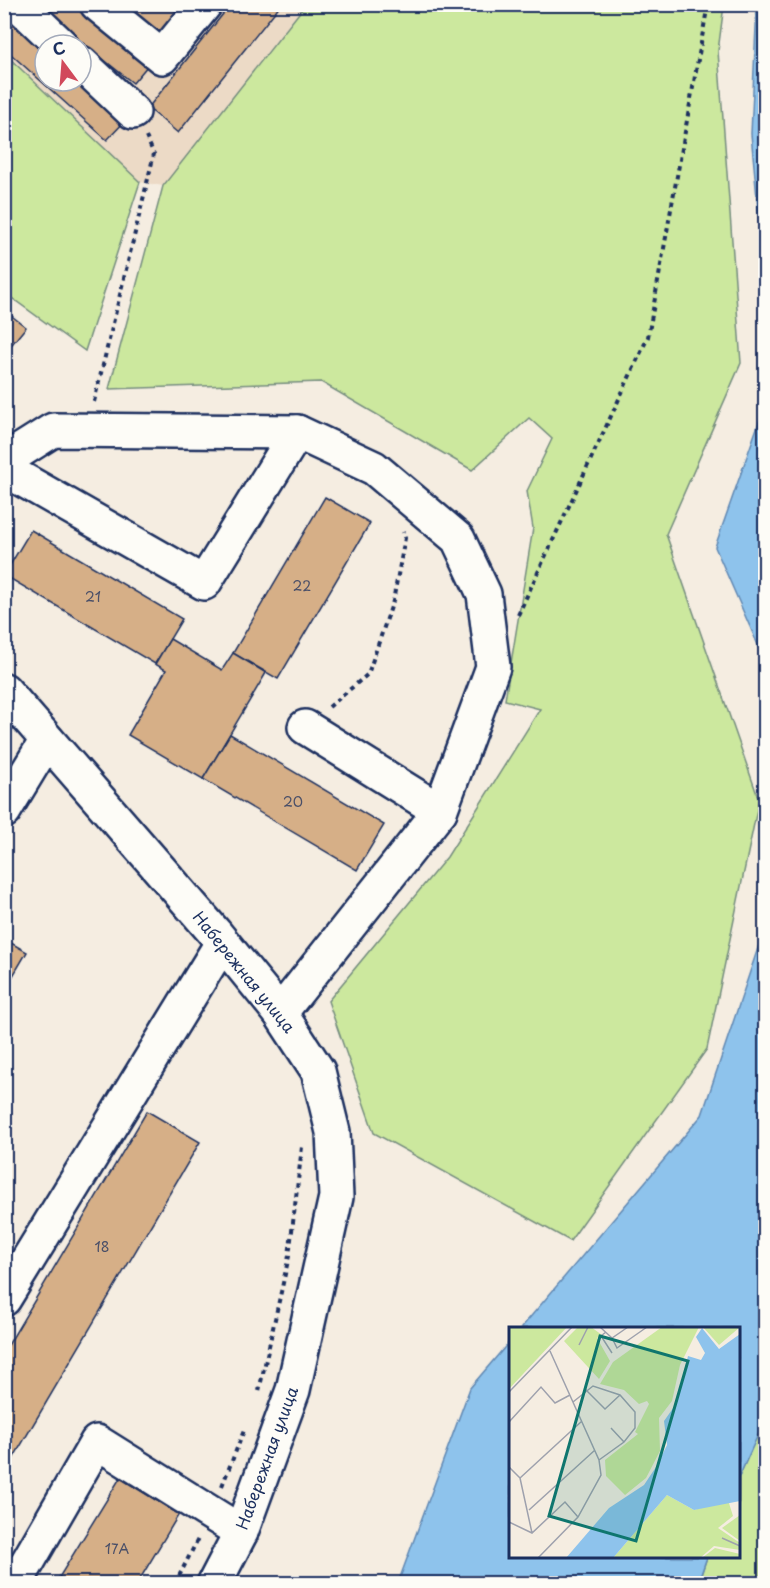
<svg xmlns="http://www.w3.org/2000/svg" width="770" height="1588" font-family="'Playpen Sans',sans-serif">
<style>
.built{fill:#ecdac6;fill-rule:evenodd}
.green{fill:#cce89e;stroke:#748c7e;stroke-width:1.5}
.water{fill:#8ec3ec;stroke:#6088b3;stroke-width:1.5}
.building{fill:#d6af87;stroke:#1b2f5e;stroke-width:1.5}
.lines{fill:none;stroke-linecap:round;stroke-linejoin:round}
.minor-casing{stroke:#1b2f5e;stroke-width:38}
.path{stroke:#1b2f5e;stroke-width:4;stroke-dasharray:4.5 4.5;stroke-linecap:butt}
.minor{stroke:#fdfcf7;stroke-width:33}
.labels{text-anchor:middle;stroke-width:4.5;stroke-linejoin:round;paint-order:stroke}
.number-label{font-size:14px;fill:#4a4f68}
.street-label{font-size:16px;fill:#1b2f5e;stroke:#fdfcf7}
.inset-road{fill:none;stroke:#9ea1ad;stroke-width:1.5}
.view{fill:#0f766e;fill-opacity:0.15;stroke:#0f766e;stroke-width:3}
.inset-edge{fill:none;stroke:#1b2f5e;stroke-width:3}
</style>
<rect width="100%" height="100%" fill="#f5ede1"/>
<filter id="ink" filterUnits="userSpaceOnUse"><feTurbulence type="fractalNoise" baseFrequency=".0167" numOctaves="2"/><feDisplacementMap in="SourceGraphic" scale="12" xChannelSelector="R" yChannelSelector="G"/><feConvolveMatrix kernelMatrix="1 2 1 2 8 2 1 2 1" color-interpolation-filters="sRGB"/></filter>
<g filter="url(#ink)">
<!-- built -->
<path class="built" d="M4,5H306L163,186L140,182L5,53ZM45,45H81V81H45Z"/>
<!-- green -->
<g class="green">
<polygon points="306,4 724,5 718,51 741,363 666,534 759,800 707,1049 570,1241 374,1133 328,1001 447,857 540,709 505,700 533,528 527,491 552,439 529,418 472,470 321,382 109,389 163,186"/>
<polygon points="4,53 140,182 85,351 5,293"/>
<polygon points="765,1417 765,1583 698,1584 707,1557 738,1556 739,1477"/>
</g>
<!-- water -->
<g class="water">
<polygon points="757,5 766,5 765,283 751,134"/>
<polygon points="765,405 766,405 765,661 715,547"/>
<polygon points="765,917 766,1417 739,1477 738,1328 521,1328 702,1115 761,939"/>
<polygon points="510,1341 511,1556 707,1557 698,1583 398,1583 470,1388"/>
</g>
<!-- building -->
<g class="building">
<polygon points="34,4 73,4 148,65 133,83"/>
<polygon points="136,4 186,4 158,39 128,14"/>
<polygon points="231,4 281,4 178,133 148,108"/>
<polygon points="4,8 45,45 45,81 81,81 127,119 107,140 4,48"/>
<polygon points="4,310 26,327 4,354"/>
<polygon points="325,497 370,523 278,679 233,653"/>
<polygon points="31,530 182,619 155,664 4,575"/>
<polygon points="170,639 222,670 233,653 266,673 203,779 128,735 166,670 155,664"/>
<polygon points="230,734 384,825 357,870 203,779"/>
<polygon points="4,939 27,952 4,991"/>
<polygon points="147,1111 200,1142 4,1474 4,1352"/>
<polygon points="120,1478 179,1514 137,1584 55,1584"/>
</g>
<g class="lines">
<defs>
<g id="minor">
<polyline points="18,4 61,45"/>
<polyline points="97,4 162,57 205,4"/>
<polyline points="81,63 133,112"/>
<polyline points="4,461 53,430 297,432 374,468 458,539 484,594 493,667 440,811 280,1013"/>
<polyline points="4,469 204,583 297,432"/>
<polyline points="4,690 215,933 280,1013 318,1071 333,1132 336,1197 293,1390 241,1532 214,1584"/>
<polyline points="305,727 440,811"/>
<polyline points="4,811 47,740"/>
<polyline points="4,1299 222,943"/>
<polyline points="15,1584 97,1442 241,1532"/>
</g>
</defs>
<!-- minor casing -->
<use href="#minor" class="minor-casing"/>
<!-- path -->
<g class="path">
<polyline points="94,402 154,154 146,137"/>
<polyline points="518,615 648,337 708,4"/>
<polyline points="329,707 368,674 393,601 405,538 403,532"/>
<polyline points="259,1391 289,1256 302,1147"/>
<polyline points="222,1486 245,1428"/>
<polyline points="175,1584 198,1539"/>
</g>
<!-- minor -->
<use href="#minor" class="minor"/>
</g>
</g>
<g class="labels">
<!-- number labels -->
<g class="number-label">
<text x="302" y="591">22</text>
<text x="93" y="602">21</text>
<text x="293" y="807">20</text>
<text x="102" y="1252">18</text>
<text x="117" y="1554">17А</text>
</g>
<!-- street labels -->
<g class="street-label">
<text transform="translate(244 972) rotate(51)" y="6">Набережная улица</text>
<text transform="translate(267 1458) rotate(-70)" y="6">Набережная улица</text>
</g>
</g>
<!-- overview -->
<g transform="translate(509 1327)">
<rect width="231" height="231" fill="#f5ede1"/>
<path d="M0,0H58L0,62ZM69,0H82L93,8L88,11L101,34L90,52L55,14ZM153,0H190L171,38L163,74L150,91L151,124L137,151L116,168L97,149L96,133L129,107L126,105L140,77L138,74L130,77L115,63L91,57L104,35ZM194,0H231L210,18ZM158,168L185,183L219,173L224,189L209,201L231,216V223L205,219L191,231H104ZM231,188V214L213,201ZM206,221L231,227V231H193Z" fill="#cce89e"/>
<path d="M193,1L210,22L231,7V174L185,183L158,168L104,231H57L100,181L135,158L147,140L158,118L155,94L167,77L179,29L192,33L196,26L187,10Z" fill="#8ec3ec"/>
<path class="inset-road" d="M91,0L103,11L119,0M97,5L92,9L103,26M103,11L108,21L138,0M70,18L79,0M76,62L96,82L111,68M0,65L63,0M64,75L84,59L111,68L126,85V101L115,115L90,133M0,95L32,60L46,76L61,68M102,101L115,115M0,140L11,151L73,94M11,151L23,206M20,183L86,123M0,195L23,206L56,175L69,190M213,211L231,219M29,231L69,190L92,148L90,133L41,24"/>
<path class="view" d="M91,9L179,34L127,214L40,189Z"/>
<rect width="231" height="231" class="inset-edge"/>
</g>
<!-- margin -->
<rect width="770" height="1588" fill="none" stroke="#fdfcf7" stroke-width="24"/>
<rect x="12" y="12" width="746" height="1564" fill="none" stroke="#1b2f5e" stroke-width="2" filter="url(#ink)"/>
<!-- north arrow -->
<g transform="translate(63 63) rotate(344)"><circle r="28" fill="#fdfcf7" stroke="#a3aaba" stroke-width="1.5"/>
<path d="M0-4.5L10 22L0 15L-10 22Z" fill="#d1495b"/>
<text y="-9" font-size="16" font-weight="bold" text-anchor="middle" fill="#1b2f5e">С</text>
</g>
</svg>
